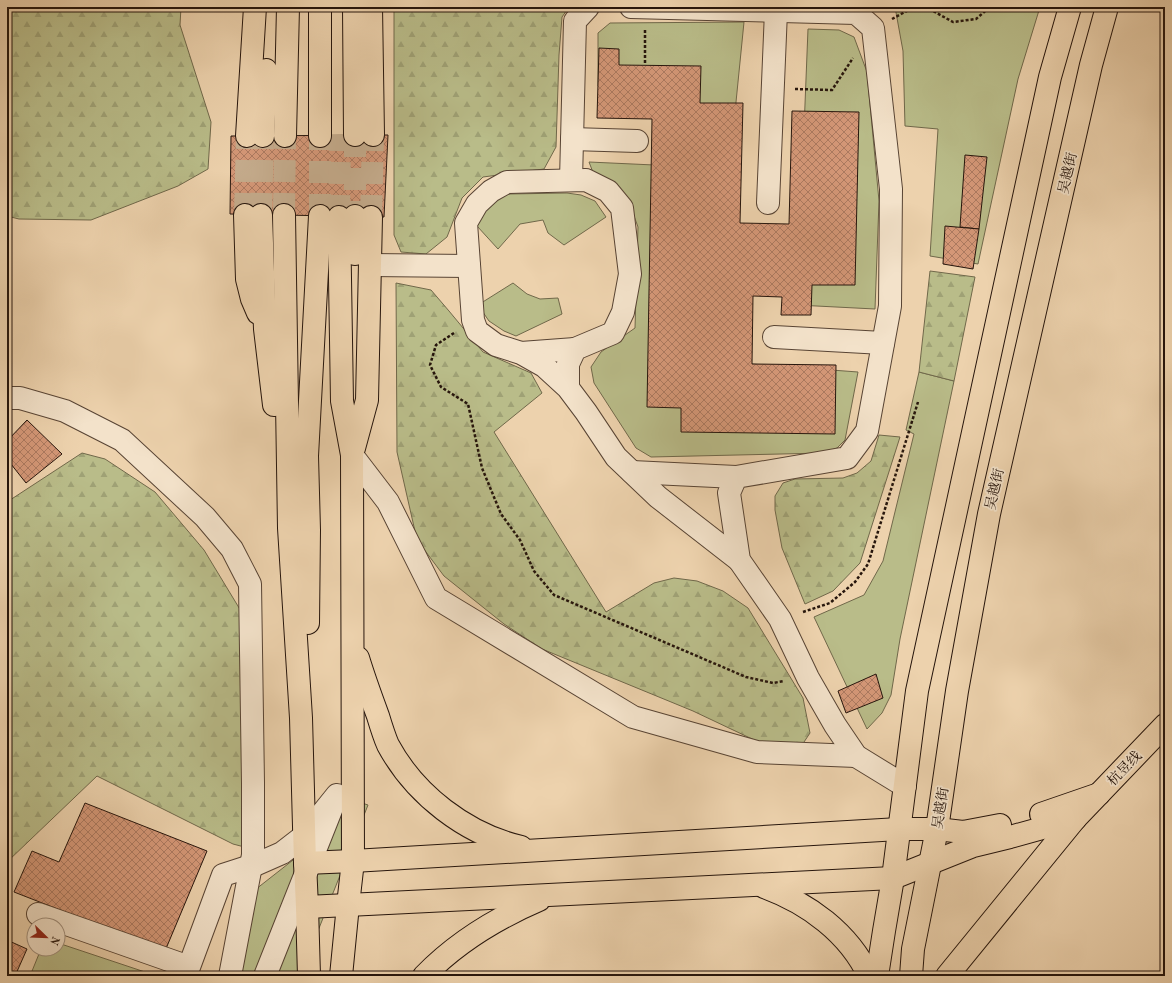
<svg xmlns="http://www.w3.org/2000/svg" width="1172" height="983" font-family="'Old Standard TT','Noto Serif SC',serif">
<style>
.green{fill:#b9bc89;stroke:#70684a}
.forest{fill:url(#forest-firs);stroke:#70684a}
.building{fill:url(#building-cross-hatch);stroke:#26150c}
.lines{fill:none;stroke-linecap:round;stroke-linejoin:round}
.highway-tunnel{stroke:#c5ac8d;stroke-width:22;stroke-dasharray:22 11;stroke-linecap:butt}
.minor-casing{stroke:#584434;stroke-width:24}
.major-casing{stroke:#26150c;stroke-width:24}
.highway-casing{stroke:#26150c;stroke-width:24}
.path{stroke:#26150c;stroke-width:2.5;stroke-dasharray:3 2;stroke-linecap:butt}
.minor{stroke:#f3e2ca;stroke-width:22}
.major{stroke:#edd2ad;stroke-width:22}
.highway{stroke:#edd2ad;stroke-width:22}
.labels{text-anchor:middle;stroke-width:3.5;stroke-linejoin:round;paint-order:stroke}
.street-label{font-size:14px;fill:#26150c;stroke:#f3e2ca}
</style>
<defs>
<pattern id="forest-firs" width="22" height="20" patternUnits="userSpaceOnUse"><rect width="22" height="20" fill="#b9bc89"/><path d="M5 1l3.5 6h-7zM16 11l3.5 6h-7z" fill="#9fa175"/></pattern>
<pattern id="building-cross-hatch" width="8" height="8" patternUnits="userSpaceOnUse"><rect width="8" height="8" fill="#d49777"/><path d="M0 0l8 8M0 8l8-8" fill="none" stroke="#ac7a60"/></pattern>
</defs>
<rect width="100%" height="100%" fill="#edd2ad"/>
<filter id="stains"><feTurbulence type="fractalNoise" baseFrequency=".005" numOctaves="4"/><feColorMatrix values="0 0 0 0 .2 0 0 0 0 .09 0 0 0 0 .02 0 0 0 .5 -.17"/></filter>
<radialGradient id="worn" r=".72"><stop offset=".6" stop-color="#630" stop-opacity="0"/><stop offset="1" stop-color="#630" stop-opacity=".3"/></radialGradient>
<!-- green -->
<g class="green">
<polygon points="895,7 1040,7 1018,79 978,264 930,256 938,129 905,126 903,51"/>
<polygon points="744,22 733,132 598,86 598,33 610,23"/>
<polygon points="808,29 839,30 854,37 867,72 879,201 875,309 797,305"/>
<polygon points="589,162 676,166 671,358 858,372 845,440 837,448 824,453 651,457 636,448 594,383 591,367 601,352 635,328 638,227 629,202 594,175"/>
<polygon points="567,193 581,195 595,201 606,217 564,245 548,233 543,220 520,224 498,249 477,226 491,200 508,194"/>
<polygon points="513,283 527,294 540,299 558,298 562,314 516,336 504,331 489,321 478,305"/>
<polygon points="919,372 954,381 900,639 891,695 882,713 867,729 814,617 864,595 883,561 914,434 906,430"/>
<polygon points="350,799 368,805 300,976 218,976 251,893 302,853"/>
<polygon points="58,943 157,976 30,976 41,949 58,949"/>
</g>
<!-- forest -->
<g class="forest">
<polygon points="7,7 181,7 180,25 211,122 208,169 178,186 91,220 19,219 7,216"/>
<polygon points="394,7 569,7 562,17 559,55 556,147 544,169 483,177 462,198 447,237 426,254 401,252 394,235"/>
<polygon points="930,271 975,277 954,381 919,372"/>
<polygon points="396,283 431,290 449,311 483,352 531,373 542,393 494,432 606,612 654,583 674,578 697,581 723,591 748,608 803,698 810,733 796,754 769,747 693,711 542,649 504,624 444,576 417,540 397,452"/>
<polygon points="879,435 900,437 860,563 833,591 805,604 782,548 775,510 775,496 783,483 795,479 843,478 857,473 871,461"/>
<polygon points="82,453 105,459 155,492 204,550 244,616 252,849 233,844 97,776 7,862 7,502"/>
</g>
<!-- building -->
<g class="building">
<polygon points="599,48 619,49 619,65 701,66 700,103 743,103 740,223 789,224 792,111 859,112 855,285 812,285 811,315 781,315 782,297 753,296 752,364 836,365 835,434 681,432 681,408 647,407 652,119 597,118"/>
<polygon points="388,135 384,217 230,214 231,136"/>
<polygon points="965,155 987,157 979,229 960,227"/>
<polygon points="945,226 979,229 973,269 943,264"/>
<polygon points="27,420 62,454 26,483 7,459 7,441"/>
<polygon points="876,674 883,698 846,713 838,691"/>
<polygon points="85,803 207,851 165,951 14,892 32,851 59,862"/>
<polygon points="7,940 27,949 15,976 7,976"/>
</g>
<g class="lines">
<!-- highway-tunnel -->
<g class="highway-tunnel">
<polyline points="355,135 355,216"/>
<polyline points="245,215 247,136"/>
<polyline points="261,215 263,136"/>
<polyline points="284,215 285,136"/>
<polyline points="320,216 320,136"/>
<polyline points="339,217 340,135"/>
<polyline points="371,217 373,135"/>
</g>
<defs>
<g id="minor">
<polyline points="631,7 856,13 873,28 891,189 890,306 867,431 847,458 736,477 729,493 739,560 780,619 808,678 835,725 856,756 905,786"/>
<polyline points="572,139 637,141"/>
<polyline points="571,180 575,21 588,7"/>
<polyline points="768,203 776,11"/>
<polyline points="370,265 469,266"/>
<polyline points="774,337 883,343"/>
<polyline points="521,353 575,349"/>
<polyline points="568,388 568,364 575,349 613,333 623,312 630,274 622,208 608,191 586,180 507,182 491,191 477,204 466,223 473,320 477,331 496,345 521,353 544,366 568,388 586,412 616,457 658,497 739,560"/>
<polyline points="7,398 20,398 65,411 122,440 205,517 232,549 250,584 253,783 253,855 230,976"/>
<polyline points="352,455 388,502 436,598 633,717 757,752 856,756"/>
<polyline points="632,472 736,477"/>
<polyline points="38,914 189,967 223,875 257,864 282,853 304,836 337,795 265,976"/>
</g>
<g id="major">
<polyline points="307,907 309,976"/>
<polyline points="341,976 348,905"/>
</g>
<g id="highway">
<polyline points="320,7 320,136"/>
<polyline points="354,7 355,135"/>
<polyline points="371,7 373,135"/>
<polyline points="247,136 255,7"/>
<polyline points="263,136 266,70"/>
<polyline points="285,136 288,7"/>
<polyline points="245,215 247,279 252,299 258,313"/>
<polyline points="261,215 265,329 274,405"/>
<polyline points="284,215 289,528 301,718 305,863 307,907 893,878 973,846 1010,837 1075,819"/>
<polyline points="339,217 342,401 352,455 353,861 348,905"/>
<polyline points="355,254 355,216"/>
<polyline points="354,448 367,400 371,217"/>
<polyline points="308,623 309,530 307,456 320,216"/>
<path d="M358,658C364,678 371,697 378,716C381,726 384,736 388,745C415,795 466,834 521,847"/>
<polyline points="1041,814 1099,794"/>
<polyline points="305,863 353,861 899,829 937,829 963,832 1000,825"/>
<path d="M764,887C808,903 849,933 869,976"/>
<path d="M424,976C456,943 497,918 539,900"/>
<polyline points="877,976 884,931 893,878 917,691 1050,77 1070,7"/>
<polyline points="911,976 913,949 937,829 957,691 989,514 1091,65 1107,7"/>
<polyline points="947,976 1075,819 1165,725"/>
</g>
</defs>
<!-- minor casing -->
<use href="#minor" class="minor-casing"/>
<!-- major casing -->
<use href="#major" class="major-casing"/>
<!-- highway casing -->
<use href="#highway" class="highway-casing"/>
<!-- path -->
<g class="path">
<polyline points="892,19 914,7 933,11 953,22 976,19 990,7"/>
<polyline points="645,30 645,65"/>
<polyline points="795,89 832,90 853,58"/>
<polyline points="454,333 436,345 430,365 441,387 468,404 482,468 501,514 520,540 534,571 554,595 746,677 773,683 784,681"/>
<polyline points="803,612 830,603 855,582 868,564 918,402"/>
</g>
<!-- minor -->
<use href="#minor" class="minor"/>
<!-- major -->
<use href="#major" class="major"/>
<!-- highway -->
<use href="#highway" class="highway"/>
</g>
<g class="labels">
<!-- street labels -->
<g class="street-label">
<text transform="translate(1067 173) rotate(-77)" y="5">吴越街</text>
<text transform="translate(994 489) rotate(-77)" y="5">吴越街</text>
<text transform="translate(1124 768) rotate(-46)" y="5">杭昱线</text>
<text transform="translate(940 808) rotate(-81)" y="5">吴越街</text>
</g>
</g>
<!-- margin -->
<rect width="1172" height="983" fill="none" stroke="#edd2ad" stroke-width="24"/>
<rect x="8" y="8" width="1156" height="967" fill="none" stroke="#26150c" stroke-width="2"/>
<rect x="12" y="12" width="1148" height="959" fill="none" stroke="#26150c"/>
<!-- north arrow -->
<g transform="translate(46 937) rotate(113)"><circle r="19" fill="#f3e2ca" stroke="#a1907e"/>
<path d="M0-3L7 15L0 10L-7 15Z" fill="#8f2418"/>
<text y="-6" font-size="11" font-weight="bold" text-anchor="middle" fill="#26150c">N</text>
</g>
<rect width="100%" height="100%" filter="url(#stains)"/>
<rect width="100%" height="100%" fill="url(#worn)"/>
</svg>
